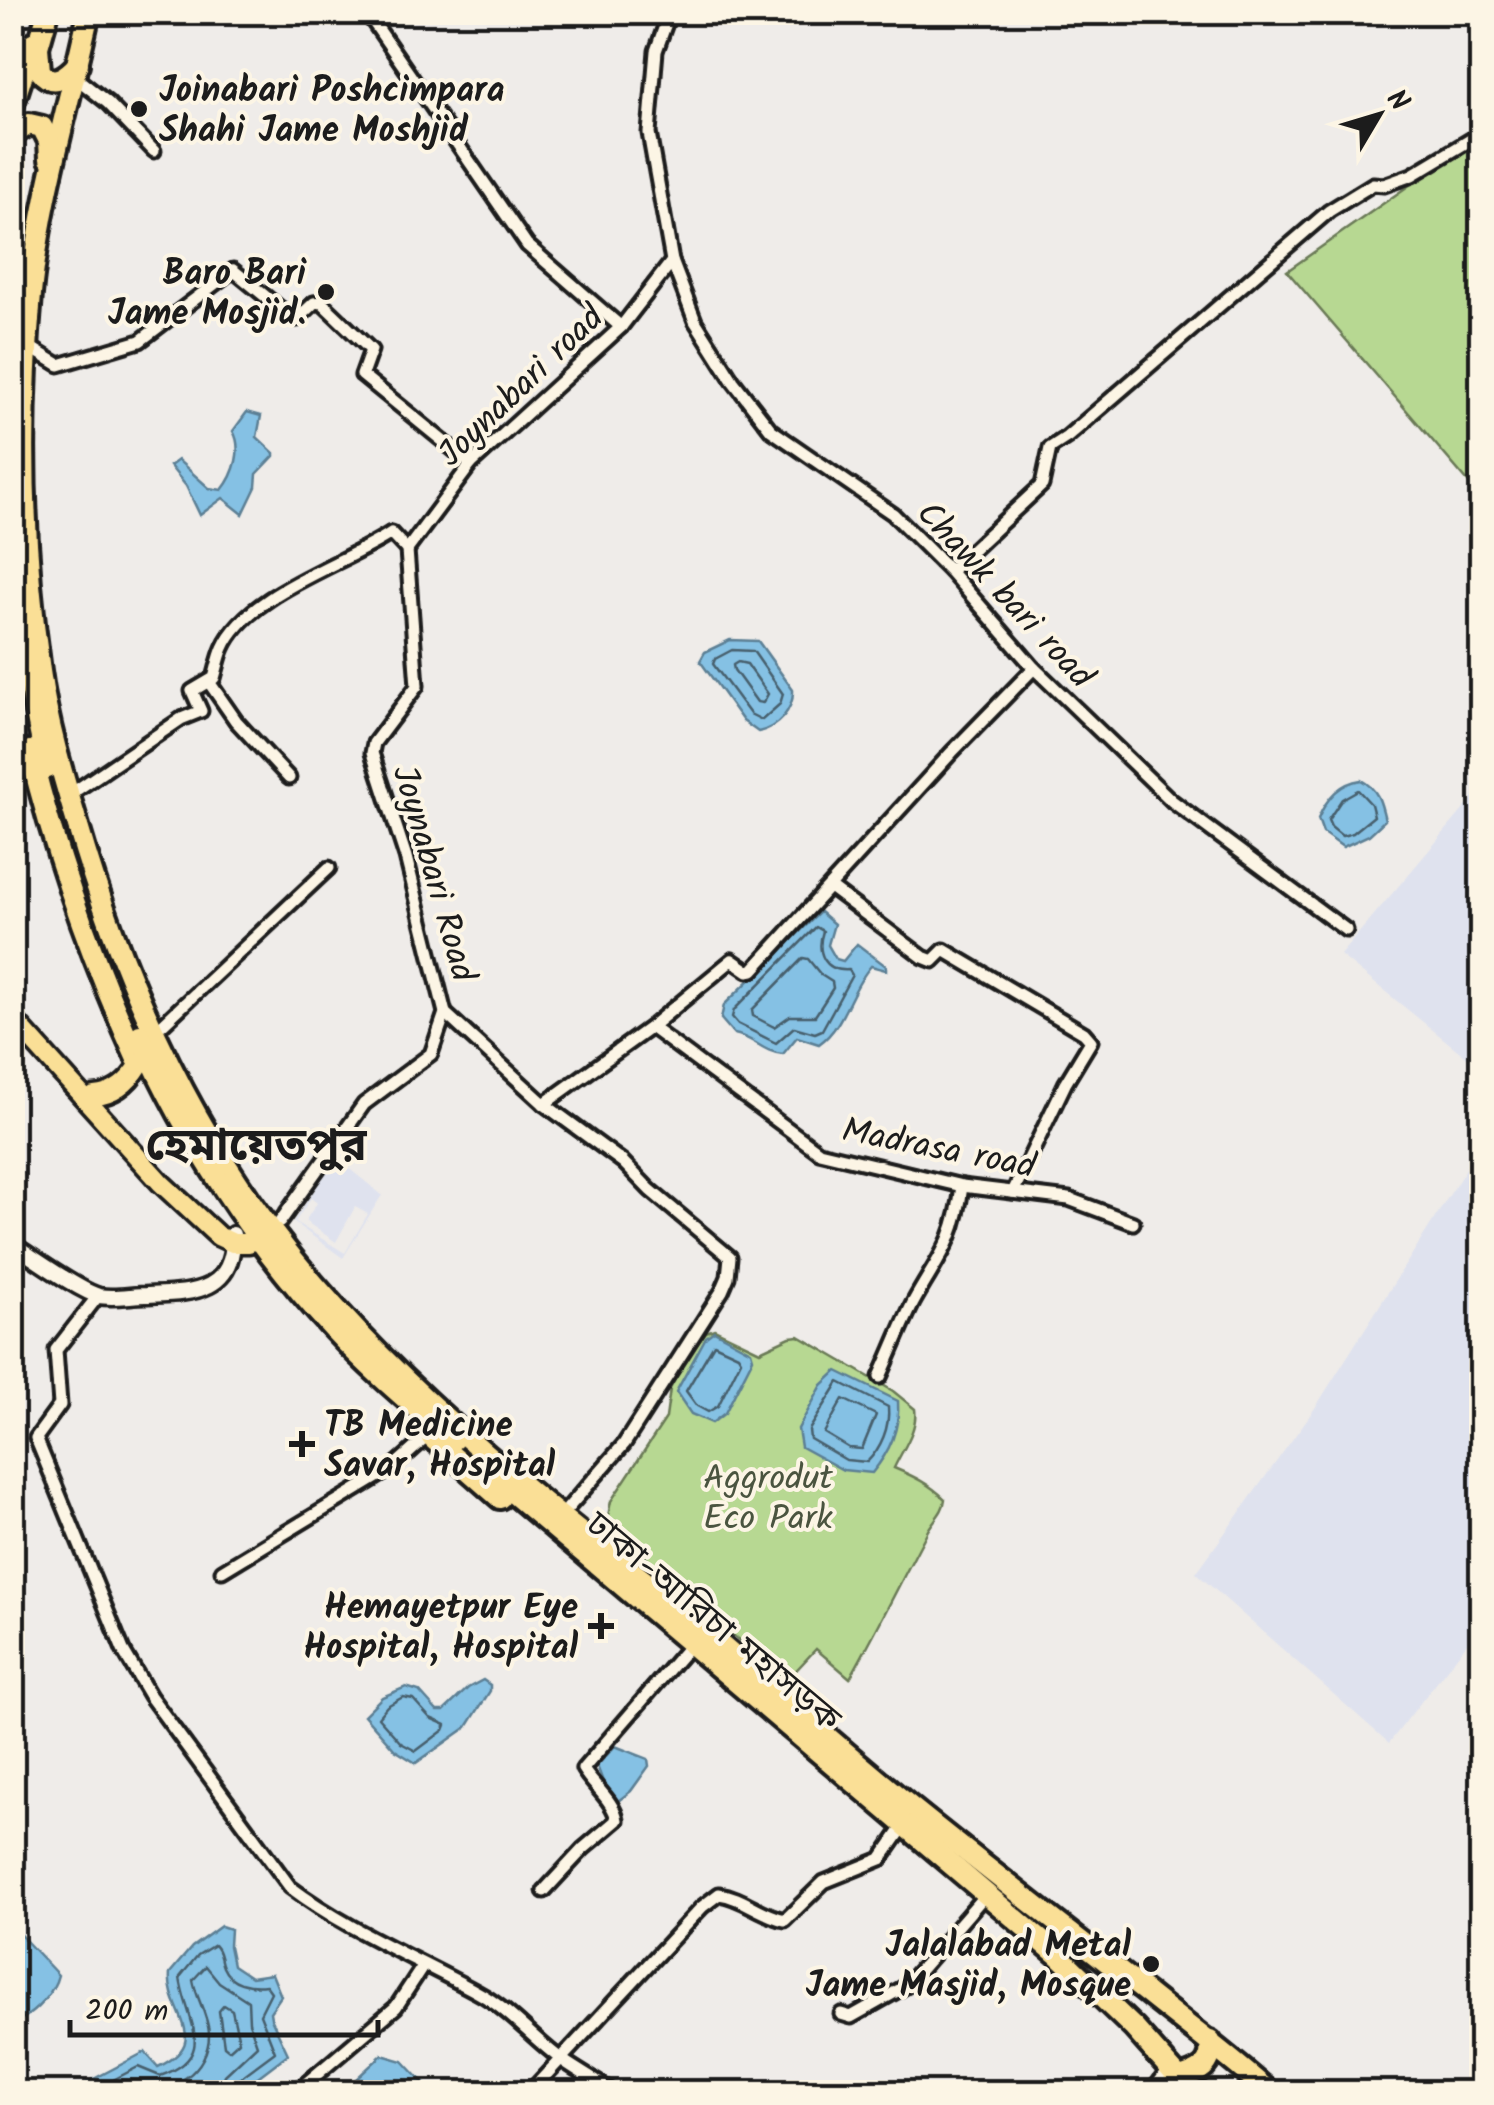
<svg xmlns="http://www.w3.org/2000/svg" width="1494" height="2105" font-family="Kalam,'Noto Sans Bengali',sans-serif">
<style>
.built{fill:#dfe2ee;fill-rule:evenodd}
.green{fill:#b7d892;stroke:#6a7a57;stroke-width:2.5}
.water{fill:#85c1e4;stroke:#5b7f94;stroke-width:2.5}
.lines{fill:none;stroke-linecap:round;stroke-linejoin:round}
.shore{stroke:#465e6c;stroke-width:2.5}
.minor-casing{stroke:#1c1c1c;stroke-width:19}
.tertiary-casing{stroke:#1c1c1c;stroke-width:21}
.primary-casing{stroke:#1c1c1c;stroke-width:25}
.trunk-casing{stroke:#1c1c1c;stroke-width:28}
.minor{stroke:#fcf5e5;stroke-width:11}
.tertiary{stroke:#fcf5e5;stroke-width:14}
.primary{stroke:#fadf96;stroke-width:18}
.trunk{stroke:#fadf96;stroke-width:20}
.poi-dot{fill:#1c1c1c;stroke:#fcf5e5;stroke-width:4}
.labels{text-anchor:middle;stroke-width:8;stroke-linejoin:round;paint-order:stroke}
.poi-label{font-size:35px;font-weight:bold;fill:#1c1c1c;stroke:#fcf5e5;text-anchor:end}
.street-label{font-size:35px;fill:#1c1c1c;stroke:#fcf5e5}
.park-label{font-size:35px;fill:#4a543f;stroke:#fcf5e5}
.district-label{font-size:45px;font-weight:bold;fill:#1c1c1c;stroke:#fcf5e5}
</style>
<rect width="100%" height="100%" fill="#efece9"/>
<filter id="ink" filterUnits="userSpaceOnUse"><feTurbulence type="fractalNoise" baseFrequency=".01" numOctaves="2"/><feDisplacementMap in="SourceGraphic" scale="20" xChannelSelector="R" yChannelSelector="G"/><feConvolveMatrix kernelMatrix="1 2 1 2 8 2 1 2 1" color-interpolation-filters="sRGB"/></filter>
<g filter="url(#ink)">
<!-- built -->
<g class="built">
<polygon points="1481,789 1481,1069 1340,955"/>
<polygon points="1481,1145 1481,1625 1389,1743 1196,1573 1315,1408"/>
<path d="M336,1158L382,1195L343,1258L293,1222ZM311,1198L317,1203L305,1221L336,1242L355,1207L368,1214L345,1253L295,1222Z"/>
</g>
<!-- green -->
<g class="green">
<polygon points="1481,135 1481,497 1287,271"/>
<path d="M714,1329L760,1351L790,1337L799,1336L893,1391L915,1409C918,1430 902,1450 894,1468C913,1476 930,1484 945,1499C944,1512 933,1520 927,1532C901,1581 877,1630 850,1678L816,1649L787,1680L671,1584L608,1516L611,1501L666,1418L670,1389L684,1362L706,1332Z"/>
</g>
<!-- water -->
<g class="water">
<path d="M247,412L261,416L257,437L274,453V456L257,474L256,487L243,514L223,498L200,515L186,486L170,466L178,460L209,488L222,490C235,474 243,448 233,431Z"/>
<path d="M730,640L758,641L793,690C794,710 777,728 758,732L743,721L700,661L705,652Z"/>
<path d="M1361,780C1378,789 1381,802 1385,820L1369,835L1343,847L1323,833L1318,819C1326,799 1339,783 1361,780Z"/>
<path d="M820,912L834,924L828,945L836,959L843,961L857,944L886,966V970L871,966C850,989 845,1026 819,1044L797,1037L783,1054C764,1053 751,1036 734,1034L721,1019L724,1005Z"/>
<polygon points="714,1331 751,1351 753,1358 725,1413 712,1423 691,1414 676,1392 706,1337"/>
<path d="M837,1371L898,1401C900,1429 890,1451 872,1473L843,1470L801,1447L798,1429L822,1385Z"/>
<polygon points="483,1680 490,1685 490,1691 467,1727 416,1763 395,1750 364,1715 382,1697 406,1687 419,1691 437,1711 444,1711 468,1688"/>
<polygon points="615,1746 648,1759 649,1766 631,1791 618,1801 605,1787 597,1766"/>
<path d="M12,1926L58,1975C54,1992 36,2012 20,2020L13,2016Z"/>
<path d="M221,1926L230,1929L229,1946L233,1965L251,1977L272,1974L281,1996L270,2012L271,2018L288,2054L238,2092H190L177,2087L168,2092H69L145,2052L158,2067C215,2040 166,2013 170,1973L192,1947Z"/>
<polygon points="382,2055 403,2061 432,2092 342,2092"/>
</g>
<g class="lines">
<!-- shore -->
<g class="shore">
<polygon points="732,650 753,651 783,694 780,704 762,720 750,714 713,664 715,659"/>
<polygon points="738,662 747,664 768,694 763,703 757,702 734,670 733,665"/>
<polygon points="1358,790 1371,804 1374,816 1353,833 1342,836 1331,827 1328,820 1342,799"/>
<path d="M816,927L823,931C816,952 824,972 849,970L852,975L822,1030L815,1033L794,1027L776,1043L738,1024L732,1017L734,1010Z"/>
<polygon points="803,958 808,959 821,975 832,982 833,988 815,1016 790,1016 774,1027 753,1016 752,1010"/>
<polygon points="714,1344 738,1355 741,1360 718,1406 708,1412 697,1406 686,1391"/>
<path d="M839,1382L888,1407C890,1427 881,1448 867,1462L846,1460L810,1439L809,1430Z"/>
<polygon points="843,1399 876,1415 862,1449 849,1448 824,1433"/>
<polygon points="403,1697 413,1699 430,1718 446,1725 444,1730 416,1751 401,1743 378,1717 387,1706"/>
<polygon points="224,2005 232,2010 239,2041 229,2050 224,2046 219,2011"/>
<path d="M90,2092L138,2067L160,2076C221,2055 184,2018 180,1977L198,1955L214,1945C221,1952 219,1957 223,1967C230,1984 251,1987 266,1985L271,1992L260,2014L275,2052L236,2081L232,2092"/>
<path d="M116,2092L138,2082C171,2098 210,2070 209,2033C208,2015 196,1998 193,1980L206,1966L219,1982L248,2001L249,2022L257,2045L225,2075L219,2092"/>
</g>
<defs>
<g id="minor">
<polyline points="670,12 656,51 649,133 672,261 695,321 733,381 771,430 893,514 950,571 1034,668 1172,801 1346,930"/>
<polyline points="370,17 527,245 621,327"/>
<polyline points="75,77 108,103 154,151"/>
<polyline points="28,346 59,365 140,341 233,270 292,318 297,319 314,303 321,302 371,350 362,375 471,464"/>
<polyline points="407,550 471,464 621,327 672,261"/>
<polyline points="950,571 1042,485 1050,448 1067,437 1329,211 1373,184 1384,185 1412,175 1482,133"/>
<polyline points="209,682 236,721 289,778"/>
<path d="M78,789L181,719L201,711L192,691L214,678C217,668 219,657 223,648C247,593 345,564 391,533L407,550"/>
<polyline points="830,887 923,957 933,961 944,950 1084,1033 1091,1041 1065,1084 1013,1192"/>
<polyline points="445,1013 544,1104 623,1162 650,1190 730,1257 728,1277 722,1291 624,1444 568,1508"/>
<polyline points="162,1025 329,868"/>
<polyline points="651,1027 819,1152 962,1186 1069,1199 1133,1223"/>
<polyline points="544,1104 651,1027 732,960 748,971 753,970 952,752 1034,668"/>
<polyline points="280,1222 364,1104 431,1054 445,1013 406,857 372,753 374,743 417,686 407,550"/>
<path d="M98,1296L56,1350L60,1405L36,1438L123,1650L150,1696L290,1887C347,1930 415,1958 477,1992C509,2009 532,2038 561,2059C578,2071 596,2081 613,2092"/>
<path d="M880,1377C891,1353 901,1327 913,1303C939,1256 955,1243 962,1186"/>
<polyline points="222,1571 392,1468 429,1435"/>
<path d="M544,1891L583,1849L617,1820C614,1801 593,1786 583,1769L691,1644"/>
<polyline points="841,2014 851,2017 906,1986 985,1895"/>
<polyline points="1478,2056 1482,2060"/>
<polyline points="296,2092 396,2007 423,1966"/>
<path d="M530,2092L702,1907L719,1894C743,1897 760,1915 785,1920L824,1882L881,1859L906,1823"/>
<polyline points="1152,2092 1169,2069"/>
</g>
<path id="tertiary" d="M12,1244C33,1257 79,1291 99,1296C113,1299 132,1295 146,1295C191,1293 235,1294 233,1234"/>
<g id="primary">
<polyline points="12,1018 161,1183 218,1236 233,1243 249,1243"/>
<path d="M94,1096C115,1095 129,1082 140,1064"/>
</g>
<g id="trunk">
<path d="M48,12L38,47L40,71C53,88 67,76 78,64"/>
<path d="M89,12C69,106 40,199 31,294C20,418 22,547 40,671C47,723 62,773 77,823C125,990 200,1151 314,1284C390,1372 480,1452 571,1525C594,1544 620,1561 643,1580C734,1654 821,1734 912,1808C990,1871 1069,1932 1148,1994C1189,2027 1230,2057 1269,2092"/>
<polyline points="12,107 33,43"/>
<polyline points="12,135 29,124 42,127 49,141 50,159"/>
<polyline points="14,524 22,643 47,768"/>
<path d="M30,751C56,857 92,960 137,1059"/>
<path d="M140,1035C186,1140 256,1246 334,1330C371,1370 412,1404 453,1440"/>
<polyline points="432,1438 500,1498"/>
<polyline points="493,1476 1057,1954 1134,2028 1191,2092"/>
<path d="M1176,2079C1199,2073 1214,2066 1210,2041"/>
</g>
</defs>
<!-- minor casing -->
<use href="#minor" class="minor-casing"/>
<!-- tertiary casing -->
<use href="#tertiary" class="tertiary-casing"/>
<!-- primary casing -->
<use href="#primary" class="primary-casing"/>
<!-- trunk casing -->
<use href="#trunk" class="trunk-casing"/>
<!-- minor -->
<use href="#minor" class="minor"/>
<!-- tertiary -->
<use href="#tertiary" class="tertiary"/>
<!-- primary -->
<use href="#primary" class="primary"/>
<!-- trunk -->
<use href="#trunk" class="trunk"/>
</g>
</g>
<!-- markers -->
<g class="poi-dot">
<circle cx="139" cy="109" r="10"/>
<circle cx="326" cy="292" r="10"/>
<path d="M297 1429h10v10h10v10h-10v10h-10v-10h-10v-10h10z"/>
<path d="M596 1611h10v10h10v10h-10v10h-10v-10h-10v-10h10z"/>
<circle cx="1151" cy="1964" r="10"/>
</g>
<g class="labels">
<!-- poi labels -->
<g class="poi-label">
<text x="159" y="101" text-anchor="start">Joinabari Poshcimpara<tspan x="159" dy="40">Shahi Jame Moshjid</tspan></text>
<text x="306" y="284">Baro Bari<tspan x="306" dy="40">Jame Mosjid.</tspan></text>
<text x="324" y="1436" text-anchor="start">TB Medicine<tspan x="324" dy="40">Savar, Hospital</tspan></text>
<text x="578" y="1618">Hemayetpur Eye<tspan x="578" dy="40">Hospital, Hospital</tspan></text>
<text x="1131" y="1956">Jalalabad Metal<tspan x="1131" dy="40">Jame Masjid, Mosque</tspan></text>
</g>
<!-- street labels -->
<g class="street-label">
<text transform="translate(520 385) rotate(-44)" y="12">Joynabari road</text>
<text transform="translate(1006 594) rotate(47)" y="12">Chawk bari road</text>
<text transform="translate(435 873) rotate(74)" y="12">Joynabari Road</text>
<text transform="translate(939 1147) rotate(11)" y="12">Madrasa road</text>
<text transform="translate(714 1621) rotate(40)" y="12">ঢাকা-আরিচা মহাসড়ক</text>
</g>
<!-- park labels -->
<g class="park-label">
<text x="768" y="1489">Aggrodut<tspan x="768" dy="40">Eco Park</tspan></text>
</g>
<!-- district labels -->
<g class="district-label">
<text x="256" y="1160">হেমায়েতপুর</text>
</g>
</g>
<!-- margin -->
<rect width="1494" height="2105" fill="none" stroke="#fcf5e5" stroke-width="50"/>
<rect x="25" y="25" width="1444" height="2055" fill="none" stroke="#1c1c1c" stroke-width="4" filter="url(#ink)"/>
<!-- north arrow -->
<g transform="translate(1379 115) rotate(52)" stroke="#fcf5e5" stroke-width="8" paint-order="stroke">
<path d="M0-8L18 38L0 25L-18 38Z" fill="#1c1c1c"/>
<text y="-15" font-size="28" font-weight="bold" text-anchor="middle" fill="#1c1c1c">N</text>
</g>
<!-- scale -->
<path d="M70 2020v15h308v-15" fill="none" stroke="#1c1c1c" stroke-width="5"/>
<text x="85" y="2020" font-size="30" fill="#1c1c1c" stroke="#fcf5e5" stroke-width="8" paint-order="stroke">200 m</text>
</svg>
